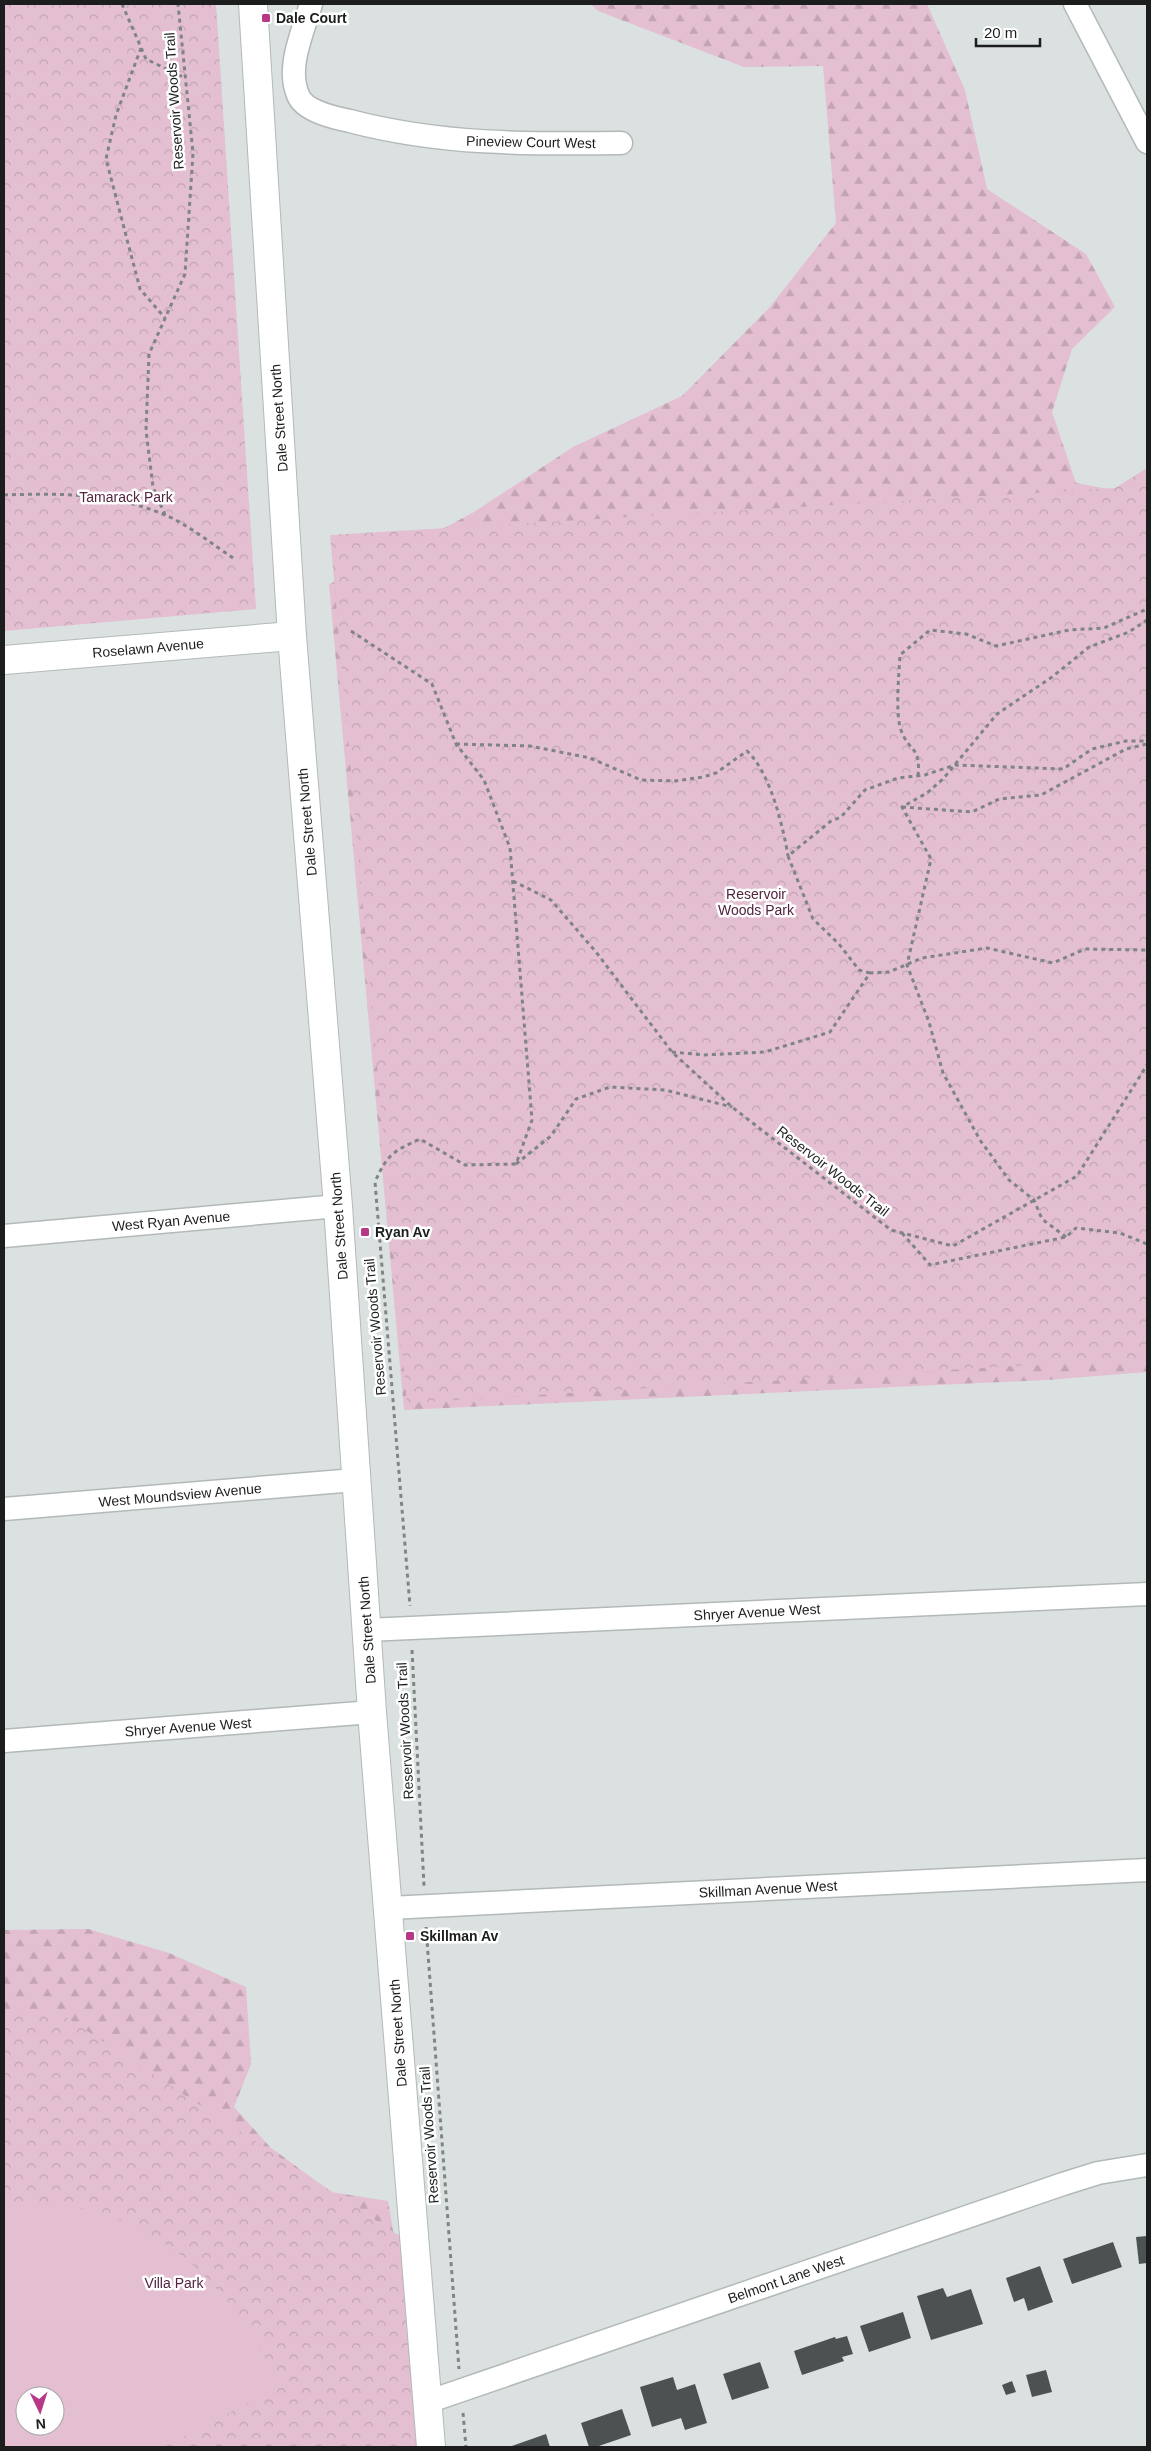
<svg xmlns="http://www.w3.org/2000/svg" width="1151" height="2451" font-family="Helvetica,sans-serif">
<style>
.forest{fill:url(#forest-firs)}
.park{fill:url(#park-crowns);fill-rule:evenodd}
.pitch{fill:#e3bfd1;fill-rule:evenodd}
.building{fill:#4c5151}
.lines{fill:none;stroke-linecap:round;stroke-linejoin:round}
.street-casing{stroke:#b3b9b9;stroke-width:25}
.secondary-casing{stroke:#b3b9b9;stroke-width:30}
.path{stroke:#7f8484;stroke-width:3;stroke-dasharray:4 4;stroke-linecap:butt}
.street{stroke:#fff;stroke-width:22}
.secondary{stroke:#fff;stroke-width:28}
.poi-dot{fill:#b63887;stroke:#fff;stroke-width:2}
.labels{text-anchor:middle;stroke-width:5;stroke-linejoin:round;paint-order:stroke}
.poi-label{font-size:14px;font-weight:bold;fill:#1c1e1e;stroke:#fff;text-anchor:start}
.street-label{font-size:14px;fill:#1c1e1e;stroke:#fff}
.park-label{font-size:14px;fill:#52233f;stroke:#fff}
</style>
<defs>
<pattern id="forest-firs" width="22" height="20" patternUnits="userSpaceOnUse" patternTransform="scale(1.25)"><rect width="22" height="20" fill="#e3bfd1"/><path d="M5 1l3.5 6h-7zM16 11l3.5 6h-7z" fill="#c2a4b3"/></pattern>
<pattern id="park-crowns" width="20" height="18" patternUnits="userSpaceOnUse" patternTransform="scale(1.25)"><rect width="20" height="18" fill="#e3bfd1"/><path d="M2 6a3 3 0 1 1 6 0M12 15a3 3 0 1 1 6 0" fill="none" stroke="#c2a4b3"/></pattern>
</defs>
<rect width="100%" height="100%" fill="#dbe1e1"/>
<!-- forest -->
<g class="forest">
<polygon points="591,4 927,4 965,90 987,189 1086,254 1115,307 1072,349 1052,412 1076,483 1146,496 1147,494 1147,1372 1046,1380 404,1410 329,584 375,565 474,512 573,447 682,396 769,308 836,223 823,66 744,67 598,11"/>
<polygon points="88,1929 169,1953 246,1987 251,2064 234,2107 270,2147 331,2192 388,2201 406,2304 4,2192 4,1930"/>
</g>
<!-- park -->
<g class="park">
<polygon points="4,4 216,4 256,609 4,631"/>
<polygon points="1147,468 1147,1358 407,1403 330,535 1115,488"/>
<path d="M58,2012L415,2246L431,2447H4V2015ZM25,2396H55V2426H25Z"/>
</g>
<!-- pitch -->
<path class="pitch" d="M4,2202L80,2208L125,2222L159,2240L184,2257L209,2280L255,2334L278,2387L164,2447H4ZM25,2396H55V2426H25Z"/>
<!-- building -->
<g class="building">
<polygon points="1147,2236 1147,2263 1139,2264 1136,2237"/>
<polygon points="1113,2242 1122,2267 1072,2284 1063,2259"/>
<polygon points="1040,2266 1053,2302 1028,2311 1024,2298 1014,2302 1006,2278"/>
<polygon points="943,2288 947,2297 971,2289 983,2324 931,2340 917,2296"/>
<polygon points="903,2312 911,2338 869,2352 860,2326"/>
<polygon points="847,2336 853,2354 842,2357 844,2361 802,2375 794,2351 835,2337 836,2339"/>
<polygon points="760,2362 769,2388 732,2400 723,2374"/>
<polygon points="1046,2370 1052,2392 1032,2397 1026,2375"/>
<polygon points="673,2377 677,2390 695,2384 707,2423 685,2430 681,2418 652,2427 640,2387"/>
<polygon points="1012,2381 1016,2392 1006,2395 1002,2385"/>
<polygon points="622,2409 631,2435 596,2447 589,2447 581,2423"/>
<polygon points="546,2434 550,2447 509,2447"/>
</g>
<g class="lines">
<defs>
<g id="street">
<path d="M311,4C303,32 286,67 298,95C304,111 335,118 350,121C441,145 528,144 621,143"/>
<polyline points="1075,4 1147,142"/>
<polyline points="4,1236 338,1206"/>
<polyline points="4,1509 355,1480"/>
<polyline points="367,1630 1147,1594"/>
<polyline points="4,1741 372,1712"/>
<polyline points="389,1908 1147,1870"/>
<polyline points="427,2402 1063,2184 1098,2173 1147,2165"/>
</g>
<g id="secondary">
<polyline points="253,4 292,636 338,1206 372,1712 431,2447"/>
<polyline points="4,660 292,636"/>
</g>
</defs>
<!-- street casing -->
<use href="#street" class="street-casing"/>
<!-- secondary casing -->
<use href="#secondary" class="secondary-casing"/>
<!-- path -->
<g class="path">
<polyline points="122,4 146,59 185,78"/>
<polyline points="141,48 116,115 106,159 140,289 165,318"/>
<path d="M4,495C58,493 114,493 165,515C187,524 215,546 236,560"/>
<polyline points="165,515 153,487 146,430 149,354 185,274 193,153 178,4"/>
<path d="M351,631L432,684L456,744L484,780L510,848L532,1120L516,1164L465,1165L420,1139C394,1151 387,1154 375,1182L410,1606"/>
<path d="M456,744L530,746L590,758L641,780L675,781L703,777L716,773L747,751C770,772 783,826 788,856"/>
<path d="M918,776C921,745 909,753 901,730C895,713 899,674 900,655L930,630L966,634L996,646L1069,630L1104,628L1147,609"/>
<polyline points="902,807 972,812 999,799 1041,795 1126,749 1147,744"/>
<polyline points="513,881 551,900 596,952 672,1052 732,1107 891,1230 953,1246 1077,1176 1147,1065"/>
<polyline points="870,973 859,970 839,944 813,919 788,856 831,821 841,817 865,790 898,778 925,775 955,765 1063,769 1092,749 1126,741 1147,741"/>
<polyline points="672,1052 704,1055 765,1052 830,1032 870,973 889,972 922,958 987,948 1053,963 1085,949 1147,950"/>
<polyline points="516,1164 551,1136 576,1099 610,1087 665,1090 732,1107"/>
<polyline points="902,1233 930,1265 1066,1237 1076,1228 1120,1233 1147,1244"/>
<polyline points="1066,1237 1042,1219 1034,1200 1009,1180 980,1140 943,1073 929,1022 907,965 931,859 902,807 927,793 943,779 997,714 1052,677 1089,647 1129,632 1147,620"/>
<polyline points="412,1650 424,1886"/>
<polyline points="426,1927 459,2369"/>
<polyline points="463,2413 466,2447"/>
</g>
<!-- street -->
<use href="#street" class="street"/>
<!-- secondary -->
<use href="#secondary" class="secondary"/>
</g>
<!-- markers -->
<g class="poi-dot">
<rect x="261" y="13" width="10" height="10" rx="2.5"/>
<rect x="360" y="1227" width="10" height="10" rx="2.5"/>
<rect x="405" y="1931" width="10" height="10" rx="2.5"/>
</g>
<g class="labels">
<!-- poi labels -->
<g class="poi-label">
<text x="276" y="23">Dale Court</text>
<text x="375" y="1237">Ryan Av</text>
<text x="420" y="1941">Skillman Av</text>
</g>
<!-- street labels -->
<g class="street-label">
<text transform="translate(174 101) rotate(-94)" y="5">Reservoir Woods Trail</text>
<text transform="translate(531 142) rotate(1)" y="5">Pineview Court West</text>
<text transform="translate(279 418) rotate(-94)" y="5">Dale Street North</text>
<text transform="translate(148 648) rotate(-5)" y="5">Roselawn Avenue</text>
<text transform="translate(307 822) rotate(-95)" y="5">Dale Street North</text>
<text transform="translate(833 1171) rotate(38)" y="5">Reservoir Woods Trail</text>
<text transform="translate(171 1221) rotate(-5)" y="5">West Ryan Avenue</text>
<text transform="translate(339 1226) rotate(-94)" y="5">Dale Street North</text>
<text transform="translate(375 1327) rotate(-95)" y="5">Reservoir Woods Trail</text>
<text transform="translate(180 1495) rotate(-5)" y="5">West Moundsview Avenue</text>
<text transform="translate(757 1612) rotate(-3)" y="5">Shryer Avenue West</text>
<text transform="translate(367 1630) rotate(-94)" y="5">Dale Street North</text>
<text transform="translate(188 1727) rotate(-4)" y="5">Shryer Avenue West</text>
<text transform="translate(405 1731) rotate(-93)" y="5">Reservoir Woods Trail</text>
<text transform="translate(768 1889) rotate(-3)" y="5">Skillman Avenue West</text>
<text transform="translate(398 2033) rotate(-94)" y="5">Dale Street North</text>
<text transform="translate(429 2135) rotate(-94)" y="5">Reservoir Woods Trail</text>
<text transform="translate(786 2279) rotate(-19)" y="5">Belmont Lane West</text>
</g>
<!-- park labels -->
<g class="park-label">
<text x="126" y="502">Tamarack Park</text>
<text x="756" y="899">Reservoir<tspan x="756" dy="16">Woods Park</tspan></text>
<text x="174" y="2288">Villa Park</text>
</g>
</g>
<!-- border -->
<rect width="1151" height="2451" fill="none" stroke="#1c1e1e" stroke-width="10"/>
<!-- north arrow -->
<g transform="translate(40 2411) rotate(176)"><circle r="24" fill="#ffffff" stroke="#a4a5a5"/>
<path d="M0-4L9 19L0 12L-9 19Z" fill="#b63887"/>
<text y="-8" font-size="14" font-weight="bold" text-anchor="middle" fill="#1c1e1e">N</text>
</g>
<!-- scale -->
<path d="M976 38v8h64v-8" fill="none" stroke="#1c1e1e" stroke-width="2.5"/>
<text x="984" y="38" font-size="15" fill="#1c1e1e" stroke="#ffffff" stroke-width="4" paint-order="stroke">20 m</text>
</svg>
